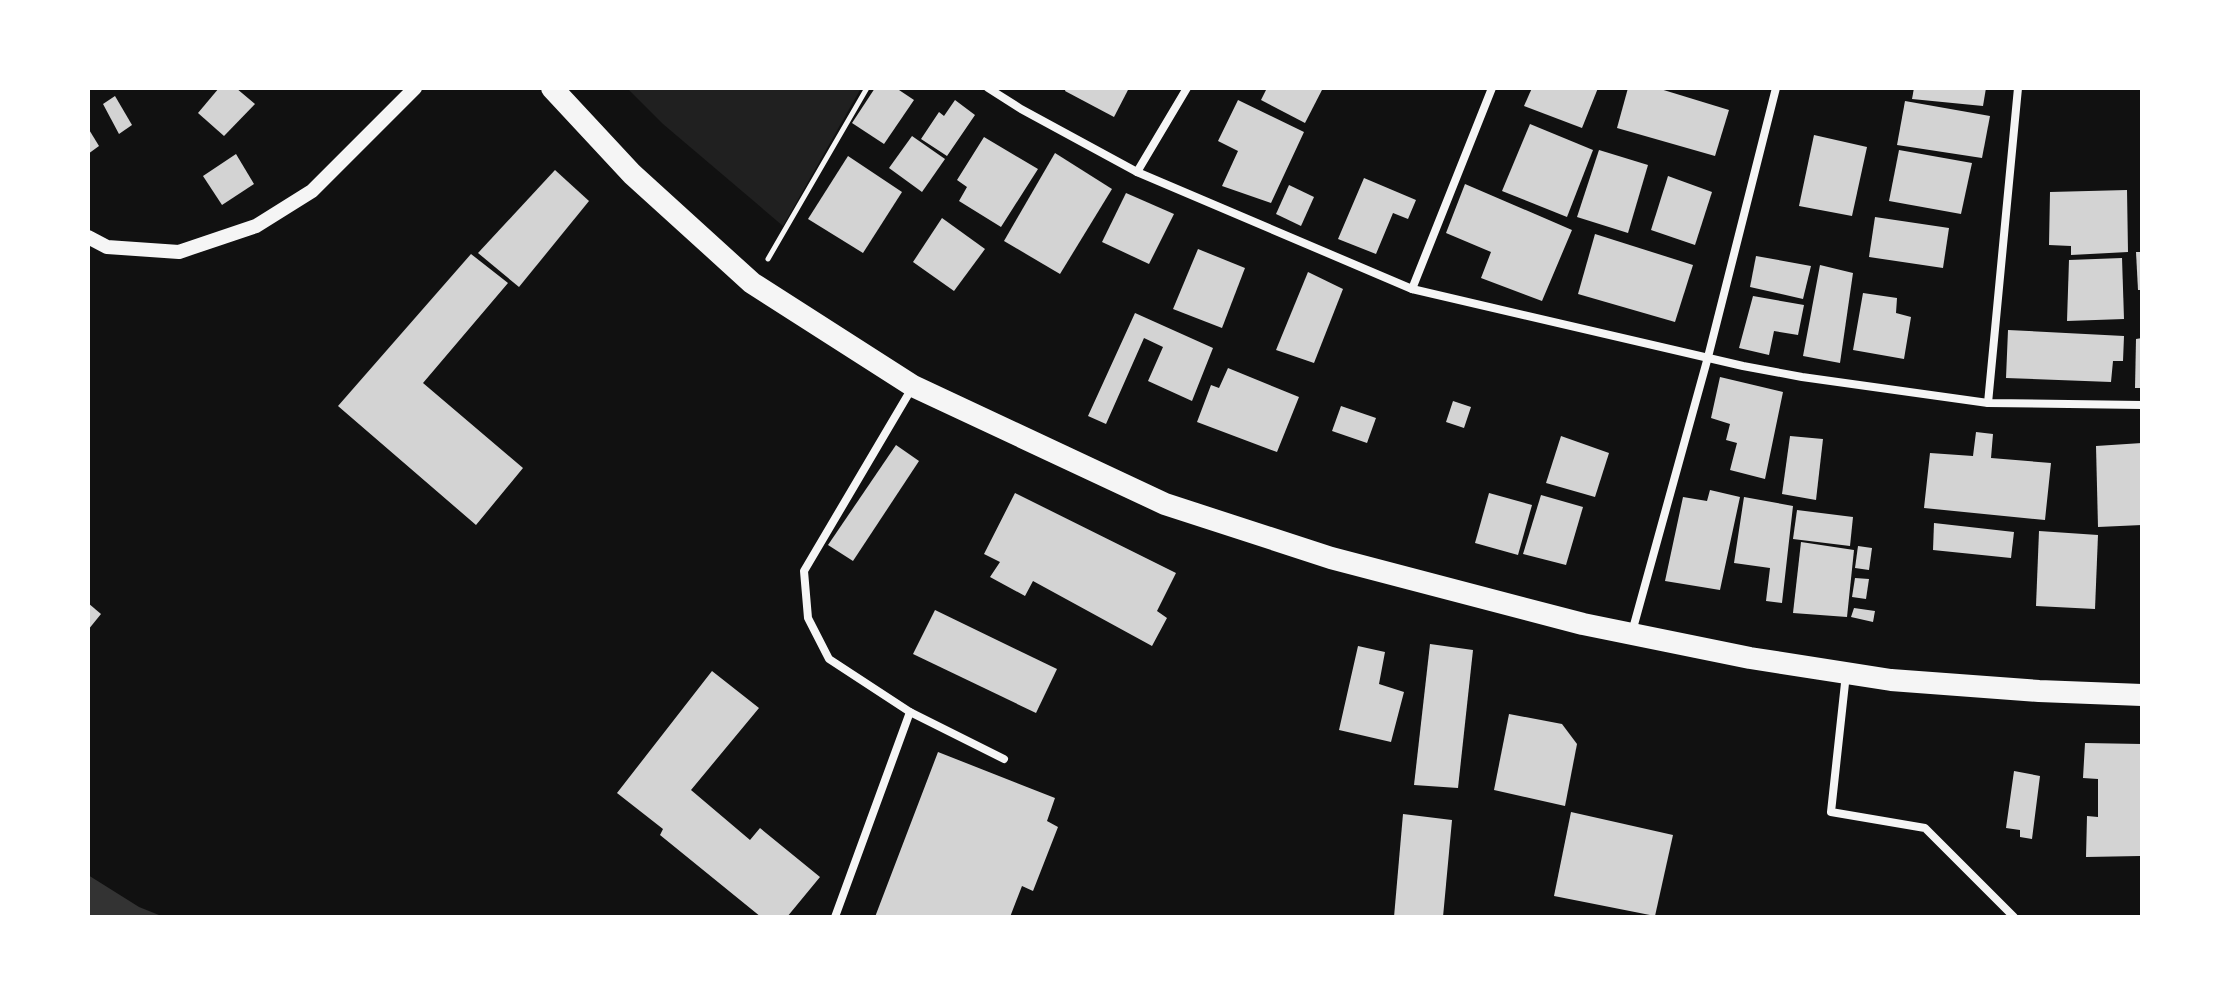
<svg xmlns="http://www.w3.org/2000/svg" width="2230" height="1005" font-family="Mulish,sans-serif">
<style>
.green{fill:#202020}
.water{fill:#333}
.building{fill:#d3d3d3}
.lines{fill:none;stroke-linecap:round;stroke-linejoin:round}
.path{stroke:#f5f5f5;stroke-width:5}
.minor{stroke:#f5f5f5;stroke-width:8}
.tertiary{stroke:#f5f5f5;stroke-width:14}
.trunk{stroke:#f5f5f5;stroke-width:22}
</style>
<rect width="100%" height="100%" fill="#111"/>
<!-- green -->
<polygon class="green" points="627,88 861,88 783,226 663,124"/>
<!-- water -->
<polygon class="water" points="88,875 139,907 164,917 88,917"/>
<!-- building -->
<g class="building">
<polygon points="219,88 236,88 255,104 224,136 198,113"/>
<polygon points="875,88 896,88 914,100 884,144 852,123"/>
<polygon points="1066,88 1129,88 1114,117 1065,91"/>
<polygon points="1267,88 1323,88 1305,123 1261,100"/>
<polygon points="1532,88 1598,88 1582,128 1524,106"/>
<polygon points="1628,88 1657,88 1729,110 1715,156 1617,128"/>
<polygon points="1914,88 1986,88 1983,106 1912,99"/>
<polygon points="115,96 132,125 119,134 103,104"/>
<polygon points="955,100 975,115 947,156 921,139 939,112 944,116"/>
<polygon points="1238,100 1304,132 1271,203 1222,186 1238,151 1218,141"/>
<polygon points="1905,101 1990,116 1982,158 1897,145"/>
<polygon points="1530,124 1593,150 1567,217 1502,191"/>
<polygon points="88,128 99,146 88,154"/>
<polygon points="1814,135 1867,147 1852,216 1799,206"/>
<polygon points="912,136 945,159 922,192 889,168"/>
<polygon points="984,137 1038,169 1001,227 959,201 967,187 957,180"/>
<polygon points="1599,150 1648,165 1628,233 1577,217"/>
<polygon points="1899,150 1972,163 1961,214 1889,201"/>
<polygon points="1055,153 1112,189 1060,274 1004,241"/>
<polygon points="236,154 254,184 222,205 203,176"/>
<polygon points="848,156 902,192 863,253 808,219"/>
<polygon points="555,170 589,201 519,287 478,253"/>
<polygon points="1668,176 1712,192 1695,245 1651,230"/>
<polygon points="1364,178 1416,200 1408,219 1393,213 1376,254 1338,239"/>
<polygon points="1465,184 1572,230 1542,301 1481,278 1491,252 1446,233"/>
<polygon points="1289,185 1314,197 1301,226 1276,214"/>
<polygon points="2127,190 2128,252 2071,255 2071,246 2049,245 2050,192"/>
<polygon points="1126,193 1174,214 1149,264 1102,242"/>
<polygon points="1875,217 1949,228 1943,268 1869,257"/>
<polygon points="942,218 985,249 954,291 913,262"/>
<polygon points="1595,234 1693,265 1675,322 1578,294"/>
<polygon points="1198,249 1245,268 1222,328 1173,309"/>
<polygon points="2136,252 2142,252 2142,290 2138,290"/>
<polygon points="471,254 508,283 423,383 523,468 476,525 338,406"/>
<polygon points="1756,256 1811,266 1803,299 1750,287"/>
<polygon points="2122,258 2124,319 2067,321 2069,260"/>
<polygon points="1820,265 1853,273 1840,363 1803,356"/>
<polygon points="1308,272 1343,289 1314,363 1276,350"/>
<polygon points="1863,293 1897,298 1896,313 1911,317 1904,359 1853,350"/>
<polygon points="1753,296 1804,305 1798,335 1774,331 1769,355 1739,348"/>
<polygon points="1135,313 1213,348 1192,401 1148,381 1163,347 1144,338 1106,424 1088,416"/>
<polygon points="2008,330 2124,336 2123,361 2113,361 2111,382 2006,378"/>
<polygon points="2142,338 2142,388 2135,388 2136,339"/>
<polygon points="1228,368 1299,397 1277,452 1197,422 1211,385 1219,388"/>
<polygon points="1720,377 1783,392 1765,479 1730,470 1737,443 1726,440 1730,424 1711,418"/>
<polygon points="1453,401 1471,407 1464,428 1446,422"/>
<polygon points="1341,406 1376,418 1367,443 1332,431"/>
<polygon points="1976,432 1993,434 1991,458 2051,463 2045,520 1924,508 1930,453 1973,456"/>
<polygon points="1561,436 1609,453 1595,497 1546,483"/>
<polygon points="1790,436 1823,439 1816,500 1782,494"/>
<polygon points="2142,443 2142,525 2098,527 2096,446"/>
<polygon points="896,445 919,461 853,561 828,545"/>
<polygon points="1710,490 1740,497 1720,590 1665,581 1683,497 1707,501"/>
<polygon points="1015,493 1176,573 1157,611 1167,618 1152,646 1033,581 1025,596 990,577 1000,562 984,554"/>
<polygon points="1489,493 1532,505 1518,555 1475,543"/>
<polygon points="1541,495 1583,507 1566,565 1523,554"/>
<polygon points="1744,497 1793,506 1782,603 1766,601 1770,568 1734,563"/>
<polygon points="1797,510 1853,517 1850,546 1793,539"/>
<polygon points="1934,523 2014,532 2011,558 1933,550"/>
<polygon points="2039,531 2098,535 2095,609 2036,606"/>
<polygon points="1801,542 1854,550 1847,617 1793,613"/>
<polygon points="1858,546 1872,548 1869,570 1855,568"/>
<polygon points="1855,578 1869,579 1866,599 1852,597"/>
<polygon points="88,603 101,614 88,630"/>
<polygon points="1854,608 1875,611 1873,622 1851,617"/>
<polygon points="935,610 1057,669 1036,713 913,654"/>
<polygon points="1430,644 1473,650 1458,788 1414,785"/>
<polygon points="1358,646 1385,652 1379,684 1404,692 1391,742 1339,730"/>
<polygon points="712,671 759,708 691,790 750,840 760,828 820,877 787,917 761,917 660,835 663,829 617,793"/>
<polygon points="1509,714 1562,724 1577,744 1565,806 1494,790"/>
<polygon points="2085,743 2142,744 2140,856 2086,857 2087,816 2098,817 2098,779 2083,778"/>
<polygon points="938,752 1055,798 1047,821 1058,827 1033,891 1022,886 1010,917 875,917"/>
<polygon points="2014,771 2040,776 2032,839 2020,837 2020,830 2006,828"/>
<polygon points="1571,812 1673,835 1655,916 1554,896"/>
<polygon points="1403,814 1452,820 1443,917 1394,917"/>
</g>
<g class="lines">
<!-- path -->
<polyline class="path" points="768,259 867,88"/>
<!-- minor -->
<g class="minor">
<polyline points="988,88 1021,109 1137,172 1412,289 1743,366 1802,377 1988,403 2142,405"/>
<polyline points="1137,172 1187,88"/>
<polyline points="1412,289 1492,88"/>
<polyline points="912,388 804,571 808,618 829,659 910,712 1004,759"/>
<polyline points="1988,403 2018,88"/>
<polyline points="1632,632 1708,357 1776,88"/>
<polyline points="1846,674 1831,812 1925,828 2014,917"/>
<polyline points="835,917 910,712"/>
</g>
<!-- tertiary -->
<polyline class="tertiary" points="88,237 107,247 179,252 256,226 312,191 415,88"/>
<!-- trunk -->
<polyline class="trunk" points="552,88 632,174 752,283 913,386 1165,504 1331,558 1583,624 1750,658 1891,680 2039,691 2142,695"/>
</g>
<!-- border -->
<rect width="2230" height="1005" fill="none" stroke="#ffffff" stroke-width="180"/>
</svg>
